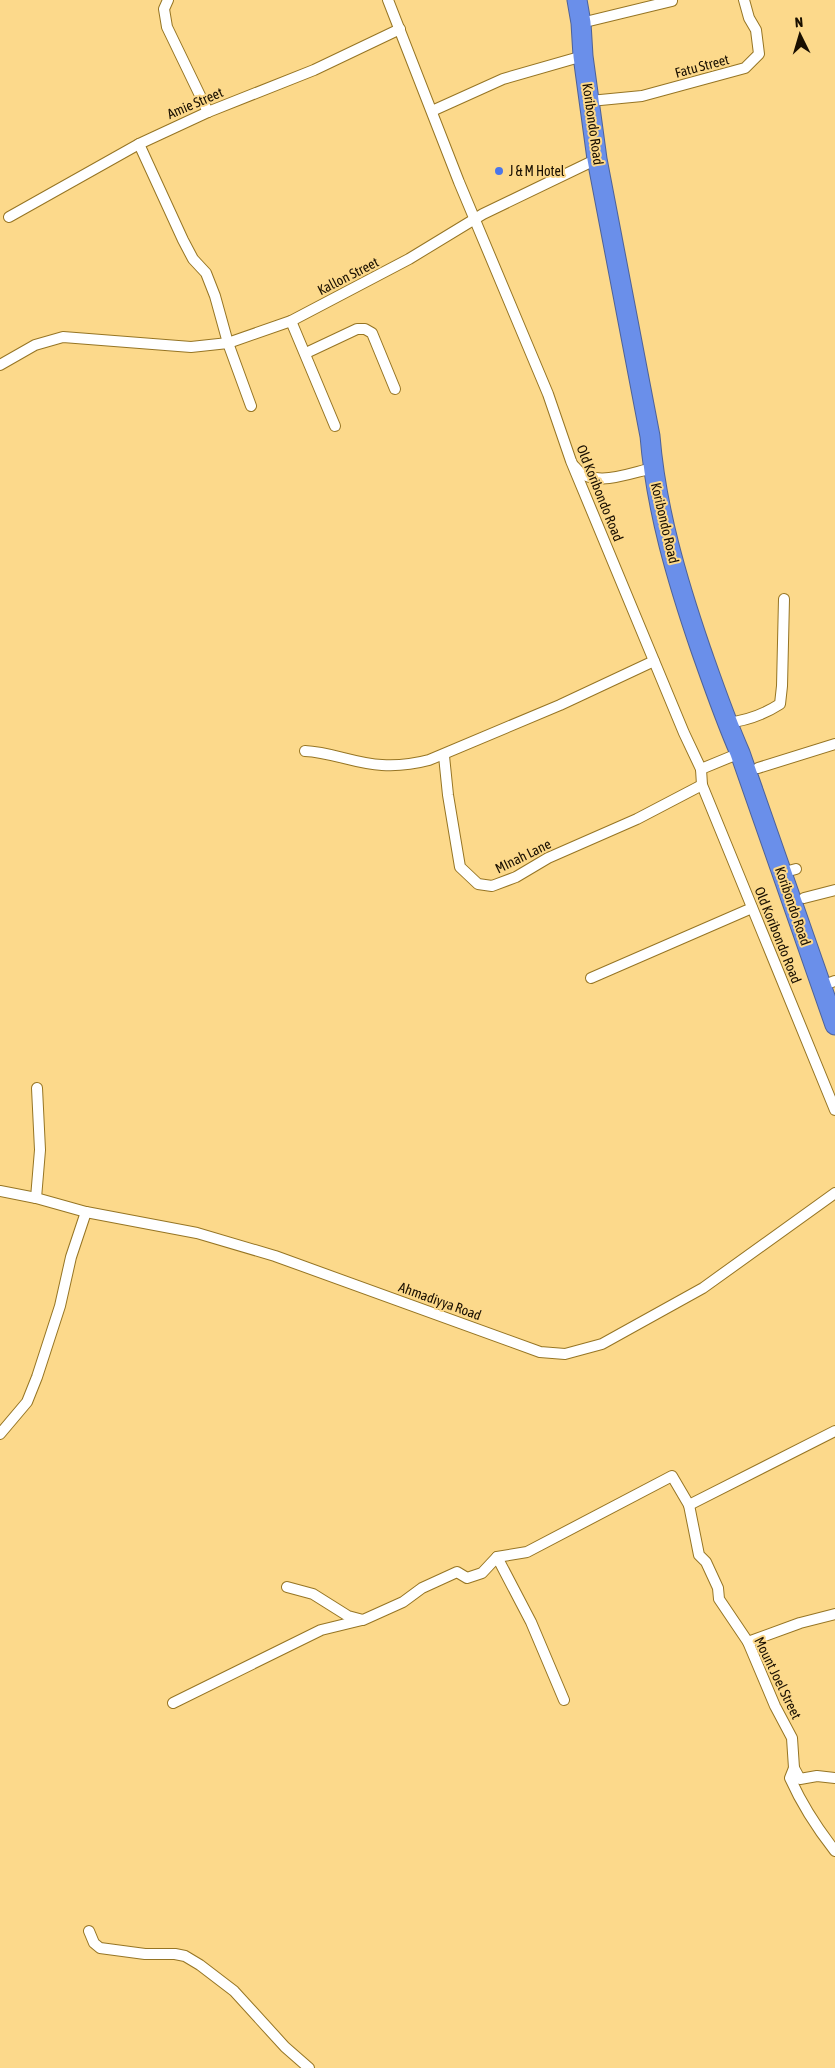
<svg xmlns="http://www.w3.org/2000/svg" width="835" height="2068" font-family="'Asap Condensed',sans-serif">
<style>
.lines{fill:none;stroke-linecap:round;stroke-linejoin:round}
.street-casing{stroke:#967524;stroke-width:12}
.highway-casing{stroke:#4e6298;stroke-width:21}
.street{stroke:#fff;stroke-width:10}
.highway{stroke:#6a8fea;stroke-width:19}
.poi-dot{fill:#4b76e9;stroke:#fcd98b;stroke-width:2}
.labels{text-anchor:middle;stroke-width:4;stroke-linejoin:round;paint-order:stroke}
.street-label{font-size:14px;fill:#190f00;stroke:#fcd98b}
.poi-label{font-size:14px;fill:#190f00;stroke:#fcd98b;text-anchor:start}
</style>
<rect width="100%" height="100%" fill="#fcd98b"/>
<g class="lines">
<defs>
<g id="street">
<polyline points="168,0 164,9 167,27 208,112"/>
<polyline points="388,0 459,182 548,394 571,461 684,733 701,769"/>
<polyline points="581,23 672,1"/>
<polyline points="590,101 642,96 745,68 759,54 756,30 749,18 744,0"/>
<polyline points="432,111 503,79 583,56"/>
<polyline points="139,144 183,240 193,259 206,273 215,296 228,343 251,406"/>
<polyline points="9,217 139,144 208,112 314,70 400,29"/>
<polyline points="291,321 335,426"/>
<polyline points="306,353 357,329 365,329 372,333 395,389"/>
<polyline points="0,365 35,345 63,337 191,347 228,343 291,321 409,259 483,214 597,159"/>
<path d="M574,466C591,490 629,473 653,468"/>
<path d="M726,723C746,721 763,715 780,704L782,686L784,599"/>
<path d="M305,751C331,752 356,764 382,765C398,766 414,764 429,760L560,705L654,661"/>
<polyline points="740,753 701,769 702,785 835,1110"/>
<polyline points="444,756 448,795 460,867 478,884 492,886 516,877 548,858 637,819 702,785"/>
<polyline points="758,768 835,744"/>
<polyline points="781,873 796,869"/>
<polyline points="804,898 835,890"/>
<polyline points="591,978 752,908"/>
<polyline points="821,986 835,981"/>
<polyline points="0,1191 36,1198 86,1212 197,1233 275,1256 540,1352 565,1354 602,1344 703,1288 835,1193"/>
<polyline points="36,1198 40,1150 37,1088"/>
<polyline points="0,1434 27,1402 37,1377 60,1306 71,1257 86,1212"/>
<polyline points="689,1505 699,1555 706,1562 718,1588 719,1599 748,1642 775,1706 792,1738 794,1768 800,1779 817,1776 835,1778"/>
<polyline points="497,1557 531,1622 564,1700"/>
<polyline points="287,1587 313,1594 348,1616 363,1620 403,1602 422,1588 457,1572 467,1578 482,1573 497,1557 527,1552 672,1476 689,1505 835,1431"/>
<polyline points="748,1642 800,1623 835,1614"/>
<polyline points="173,1703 321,1630 362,1620"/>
<path d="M794,1768L790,1778C802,1805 817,1828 835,1851"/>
<polyline points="89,1931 94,1943 100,1948 145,1954 175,1954 185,1956 200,1965 234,1991 285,2047 309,2068"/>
</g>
<path id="highway" d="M577,0L581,23L583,56L597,159L650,436C656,509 677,580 701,650C713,684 725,719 740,753L835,1025"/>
</defs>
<!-- street casing -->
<use href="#street" class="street-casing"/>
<!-- highway casing -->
<use href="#highway" class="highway-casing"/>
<!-- street -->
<use href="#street" class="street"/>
<!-- highway -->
<use href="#highway" class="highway"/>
</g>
<!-- markers -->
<circle class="poi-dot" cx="499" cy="171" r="5"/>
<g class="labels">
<!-- street labels -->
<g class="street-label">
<text transform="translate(702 66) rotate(-15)" y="5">Fatu Street</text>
<text transform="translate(195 103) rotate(-23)" y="5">Amie Street</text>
<text transform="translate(593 124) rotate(82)" y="5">Koribondo Road</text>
<text transform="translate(348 276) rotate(-27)" y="5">Kallon Street</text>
<text transform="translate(600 493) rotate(68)" y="5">Old Koribondo Road</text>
<text transform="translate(665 523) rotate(77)" y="5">Koribondo Road</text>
<text transform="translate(523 856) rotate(-26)" y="5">MInah Lane</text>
<text transform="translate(793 906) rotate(71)" y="5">Koribondo Road</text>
<text transform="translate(778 935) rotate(68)" y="5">Old Koribondo Road</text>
<text transform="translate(440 1301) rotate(20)" y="5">Ahmadiyya Road</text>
<text transform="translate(778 1678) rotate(64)" y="5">Mount Joel Street</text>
</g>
<!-- poi labels -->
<g class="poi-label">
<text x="509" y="176">J &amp; M Hotel</text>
</g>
</g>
<!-- north arrow -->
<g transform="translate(800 35) rotate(355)" stroke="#fcd98b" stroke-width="4" paint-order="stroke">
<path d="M0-4L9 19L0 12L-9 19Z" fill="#190f00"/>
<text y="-8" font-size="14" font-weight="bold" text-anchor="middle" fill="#190f00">N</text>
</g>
</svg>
